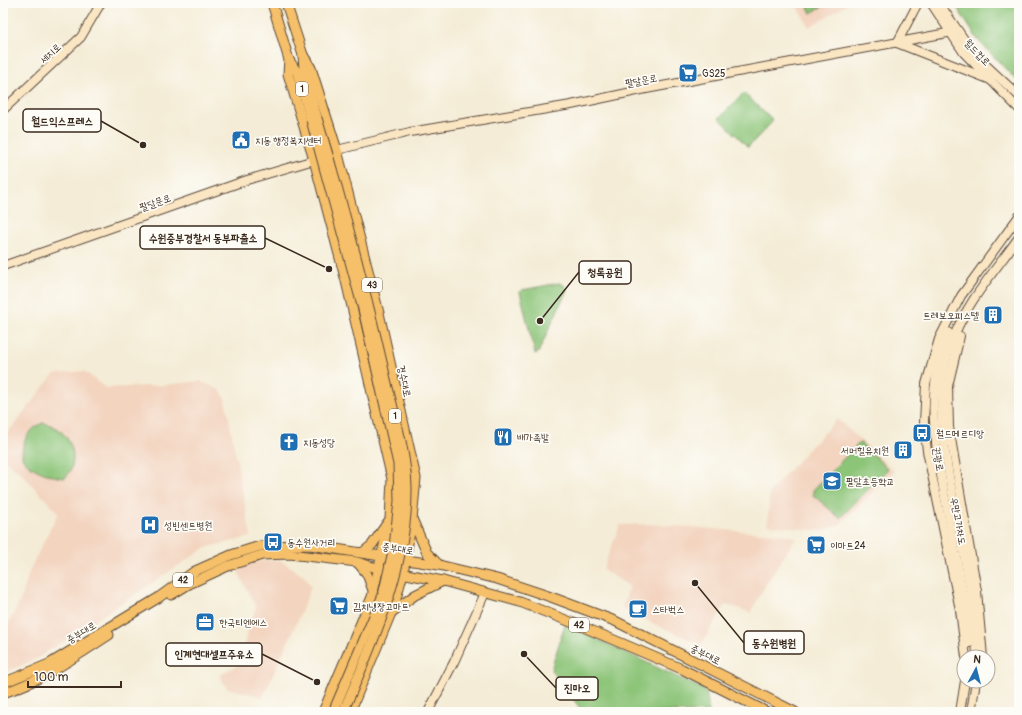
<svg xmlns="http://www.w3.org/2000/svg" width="1022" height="715" font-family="Pangolin,'Poor Story',sans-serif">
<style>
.built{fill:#f3d4bf}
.green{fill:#8cc478;stroke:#64774b}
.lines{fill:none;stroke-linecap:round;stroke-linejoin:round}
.secondary-casing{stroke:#57473a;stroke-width:10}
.primary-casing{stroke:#57473a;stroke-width:11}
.secondary{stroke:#fbe6c4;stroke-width:8}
.primary{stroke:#f6c06b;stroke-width:9}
.primary-bridge-casing{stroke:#57473a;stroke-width:11;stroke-linecap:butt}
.primary-bridge{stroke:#f6c06b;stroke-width:9}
.labels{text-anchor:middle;stroke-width:3.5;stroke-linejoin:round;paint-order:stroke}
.shield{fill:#fdfcf7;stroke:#75695f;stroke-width:1}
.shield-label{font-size:9px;font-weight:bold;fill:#3b2a1e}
.street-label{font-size:10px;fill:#3b2a1e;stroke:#fdfcf7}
.poi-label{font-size:10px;fill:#3b2a1e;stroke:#fdfcf7;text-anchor:start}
.leader{fill:none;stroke:#3b2a1e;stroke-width:1.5}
.callout-dot{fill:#3b2a1e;stroke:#fdfcf7;stroke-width:1.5}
.callout{fill:#fdfcf7;stroke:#3b2a1e;stroke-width:1.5}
.callout-label{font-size:11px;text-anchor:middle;font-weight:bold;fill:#3b2a1e}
</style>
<rect width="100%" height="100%" fill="#fdfcf7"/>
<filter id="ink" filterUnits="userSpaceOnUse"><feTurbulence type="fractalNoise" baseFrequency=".025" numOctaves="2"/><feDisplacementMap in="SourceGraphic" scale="8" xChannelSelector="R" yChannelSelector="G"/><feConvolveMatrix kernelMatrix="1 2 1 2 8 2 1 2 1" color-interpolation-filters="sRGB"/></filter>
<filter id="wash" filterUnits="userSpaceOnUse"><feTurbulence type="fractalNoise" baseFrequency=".012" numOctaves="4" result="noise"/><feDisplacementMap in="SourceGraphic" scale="16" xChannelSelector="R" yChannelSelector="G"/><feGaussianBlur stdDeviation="0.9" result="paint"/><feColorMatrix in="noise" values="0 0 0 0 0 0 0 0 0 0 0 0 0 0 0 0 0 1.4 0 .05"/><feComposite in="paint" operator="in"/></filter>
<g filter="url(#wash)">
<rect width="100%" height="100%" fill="#f4ecd6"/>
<!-- built -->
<g class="built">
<polygon points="795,3 850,3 809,27"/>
<polygon points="84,371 106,388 165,385 200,381 220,390 225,398 251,537 205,548 38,658 3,674 3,635 22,597 30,569 58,513 21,473 3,458 3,439 54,374"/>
<polygon points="837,419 894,471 839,525 824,531 767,525 770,491"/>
<polygon points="650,524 788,535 796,538 769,579 750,613 739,608 725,605 701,645 621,609 630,587 603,569 620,525"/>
<polygon points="280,560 306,578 311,587 300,615 263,697 227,688 219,675 239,665 242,650 256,607 238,572 254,561"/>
</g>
<!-- green -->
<g class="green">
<polygon points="806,3 828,3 811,13"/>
<polygon points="954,3 1019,3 1019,83 978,40"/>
<polygon points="744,93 773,121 748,147 719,118"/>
<polygon points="559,283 564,285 567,290 538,353 535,354 520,292 522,290"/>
<path d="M43,423C69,427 83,459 65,478C51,477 28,469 22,457C22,442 28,429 43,423Z"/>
<polygon points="861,443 888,469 840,518 813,495 813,490 858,444"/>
<polygon points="565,624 703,689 707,695 709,712 583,712 551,670"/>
</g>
</g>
<g filter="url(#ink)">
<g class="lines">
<defs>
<g id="secondary">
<polyline points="918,3 897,43 991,80"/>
<polyline points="931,3 964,53 1019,109"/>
<polyline points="939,3 975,55 1019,96"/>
<polyline points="3,110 81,37 101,3"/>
<polyline points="337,150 410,132 571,105 646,89 958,31"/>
<polyline points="3,266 247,180 314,160"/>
<path d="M948,332C926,388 933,430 943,487C952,539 965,591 970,643"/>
<polyline points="960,336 948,386 949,427 977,591 983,657"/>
<polyline points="966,657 960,610 927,451 924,422 926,384 939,339 961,296 1019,216"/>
<path d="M977,657C975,598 960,539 950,481C942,436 935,392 950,347C963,306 995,271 1019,237"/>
<polyline points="428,712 454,662 485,593"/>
<polyline points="960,712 965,681"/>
<polyline points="971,712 976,681"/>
</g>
<g id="primary">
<polyline points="272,3 289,60 288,74 314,160 346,281 392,479 390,519 372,597 323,712"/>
<polyline points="286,3 303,55 304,70 317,118"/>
<polyline points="303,55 311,68 337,150 379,313 416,478 412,520 403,573 394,606 350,712"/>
<polyline points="289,60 297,72 311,120"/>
<polyline points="413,521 427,553 439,565"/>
<polyline points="362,553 372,545 388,522"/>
<polyline points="358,563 367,574 374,593"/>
<polyline points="171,595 189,584 228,566 262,555 290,554 357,562 380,569 443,581 520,602 581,626 682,669 767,712"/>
<polyline points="392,612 415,595 443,581"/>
<polyline points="3,683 49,664 158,598 195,571 231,555 260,546 310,545 439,565 497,579 551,597 615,621 795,712"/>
<path d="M3,693C41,681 75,657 109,635"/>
</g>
</defs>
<!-- secondary casing -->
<use href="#secondary" class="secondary-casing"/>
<!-- primary casing -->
<use href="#primary" class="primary-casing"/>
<!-- secondary -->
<use href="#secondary" class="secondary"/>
<!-- primary -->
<use href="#primary" class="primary"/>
<defs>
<g id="primary-bridge">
<path d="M317,118C343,203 365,288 385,375C393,411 406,450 407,487C408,566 374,641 343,712"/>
<polyline points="311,120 363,309 398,464 399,501 394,547 383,595 333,712"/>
</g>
</defs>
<!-- primary-bridge casing -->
<use href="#primary-bridge" class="primary-bridge-casing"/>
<!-- primary-bridge -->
<use href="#primary-bridge" class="primary-bridge"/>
</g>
</g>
<!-- icons -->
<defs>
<symbol id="supermarket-square" viewBox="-11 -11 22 22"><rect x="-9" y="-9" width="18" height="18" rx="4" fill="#1f6fb2" stroke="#fdfcf7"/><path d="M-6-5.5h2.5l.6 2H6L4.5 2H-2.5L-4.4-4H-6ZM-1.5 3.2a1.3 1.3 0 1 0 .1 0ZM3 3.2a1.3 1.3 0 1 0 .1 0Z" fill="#fff"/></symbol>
<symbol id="civic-square" viewBox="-11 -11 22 22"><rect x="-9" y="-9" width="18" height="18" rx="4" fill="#1f6fb2" stroke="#fdfcf7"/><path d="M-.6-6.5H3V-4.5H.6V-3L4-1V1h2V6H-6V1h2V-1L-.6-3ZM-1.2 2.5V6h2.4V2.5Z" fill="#fff"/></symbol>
<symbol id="building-square" viewBox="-11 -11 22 22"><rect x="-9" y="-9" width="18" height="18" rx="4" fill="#1f6fb2" stroke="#fdfcf7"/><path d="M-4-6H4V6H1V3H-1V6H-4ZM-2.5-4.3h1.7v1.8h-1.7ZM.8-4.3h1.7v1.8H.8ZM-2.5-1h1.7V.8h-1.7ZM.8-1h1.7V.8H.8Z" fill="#fff"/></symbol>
<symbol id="bus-square" viewBox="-11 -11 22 22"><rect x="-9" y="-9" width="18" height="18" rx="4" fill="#1f6fb2" stroke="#fdfcf7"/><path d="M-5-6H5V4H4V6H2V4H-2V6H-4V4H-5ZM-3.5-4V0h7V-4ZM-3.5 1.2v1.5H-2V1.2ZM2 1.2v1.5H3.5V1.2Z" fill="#fff"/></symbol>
<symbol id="restaurant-square" viewBox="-11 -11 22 22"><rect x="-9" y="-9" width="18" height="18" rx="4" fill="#1f6fb2" stroke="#fdfcf7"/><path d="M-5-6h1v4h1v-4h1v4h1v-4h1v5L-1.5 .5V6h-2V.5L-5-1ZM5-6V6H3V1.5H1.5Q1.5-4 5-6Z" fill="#fff"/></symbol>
<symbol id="church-square" viewBox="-11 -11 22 22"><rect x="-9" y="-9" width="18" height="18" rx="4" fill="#1f6fb2" stroke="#fdfcf7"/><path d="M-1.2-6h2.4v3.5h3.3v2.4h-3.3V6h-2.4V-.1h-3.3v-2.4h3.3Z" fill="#fff"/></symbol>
<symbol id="school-square" viewBox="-11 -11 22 22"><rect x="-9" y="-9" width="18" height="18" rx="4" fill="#1f6fb2" stroke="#fdfcf7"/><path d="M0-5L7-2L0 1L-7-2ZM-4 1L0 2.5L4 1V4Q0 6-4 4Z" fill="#fff"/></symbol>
<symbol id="hospital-square" viewBox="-11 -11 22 22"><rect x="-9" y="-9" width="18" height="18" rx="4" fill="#1f6fb2" stroke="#fdfcf7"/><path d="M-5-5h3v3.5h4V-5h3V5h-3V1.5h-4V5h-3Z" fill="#fff"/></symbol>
<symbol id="cafe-square" viewBox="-11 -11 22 22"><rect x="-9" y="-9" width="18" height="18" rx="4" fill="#1f6fb2" stroke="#fdfcf7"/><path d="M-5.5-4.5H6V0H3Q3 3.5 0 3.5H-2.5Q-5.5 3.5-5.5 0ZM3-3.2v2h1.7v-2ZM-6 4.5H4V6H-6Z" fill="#fff"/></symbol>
<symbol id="office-square" viewBox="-11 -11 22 22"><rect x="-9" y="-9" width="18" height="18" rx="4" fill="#1f6fb2" stroke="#fdfcf7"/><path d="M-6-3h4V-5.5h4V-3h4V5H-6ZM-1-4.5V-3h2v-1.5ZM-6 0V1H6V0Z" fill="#fff"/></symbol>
</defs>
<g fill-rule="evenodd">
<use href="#supermarket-square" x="677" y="62" width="22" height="22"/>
<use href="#civic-square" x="230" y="129" width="22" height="22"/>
<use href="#building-square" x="982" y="304" width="22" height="22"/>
<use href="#bus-square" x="911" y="422" width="22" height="22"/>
<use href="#restaurant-square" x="492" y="426" width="22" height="22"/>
<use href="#church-square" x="278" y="431" width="22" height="22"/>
<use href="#building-square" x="892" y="439" width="22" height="22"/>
<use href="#school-square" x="821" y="470" width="22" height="22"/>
<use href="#hospital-square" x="139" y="514" width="22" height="22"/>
<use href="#bus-square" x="262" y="531" width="22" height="22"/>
<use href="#supermarket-square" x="805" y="534" width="22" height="22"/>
<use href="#supermarket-square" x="328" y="595" width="22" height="22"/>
<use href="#cafe-square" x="627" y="598" width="22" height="22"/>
<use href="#office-square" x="194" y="611" width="22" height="22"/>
</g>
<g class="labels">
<!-- shield labels -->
<g class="shield">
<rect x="296" y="82" width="12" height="14" rx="3"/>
<rect x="362" y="278" width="20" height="14" rx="3"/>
<rect x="389" y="409" width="12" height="14" rx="3"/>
<rect x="173" y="573" width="20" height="14" rx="3"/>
<rect x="569" y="618" width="20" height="14" rx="3"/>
</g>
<g class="shield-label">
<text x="302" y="92">1</text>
<text x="372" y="288">43</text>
<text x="395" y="419">1</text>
<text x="183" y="583">42</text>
<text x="579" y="628">42</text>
</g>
<!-- street labels -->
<g class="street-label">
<text transform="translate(978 52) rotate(47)" y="4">월드컵로</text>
<text transform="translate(50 53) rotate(-43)" y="4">세지로</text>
<text transform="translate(641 80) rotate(-11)" y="4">팔달문로</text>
<text transform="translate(155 202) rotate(-19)" y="4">팔달문로</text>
<text transform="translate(405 381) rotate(78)" y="4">경수대로</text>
<text transform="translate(939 459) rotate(80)" y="4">권광로</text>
<text transform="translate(959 521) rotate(80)" y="4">우만고가차도</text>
<text transform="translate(398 548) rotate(9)" y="4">중부대로</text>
<text transform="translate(81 632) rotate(-31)" y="4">중부대로</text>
<text transform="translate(706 654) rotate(27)" y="4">중부대로</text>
</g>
<!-- poi labels -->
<g class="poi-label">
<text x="702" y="77">GS25</text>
<text x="255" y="144">지동 행정복지센터</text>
<text x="979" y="319" text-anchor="end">트레보오피스텔</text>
<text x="936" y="437">월드메르디앙</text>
<text x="517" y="441">배가족발</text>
<text x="303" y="446">지동성당</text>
<text x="889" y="454" text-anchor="end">서머힐유치원</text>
<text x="846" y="485">팔달초등학교</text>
<text x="164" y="529">성빈센트병원</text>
<text x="287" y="546">동수원사거리</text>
<text x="830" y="549">이마트24</text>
<text x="353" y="610">김치냉장고마트</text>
<text x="652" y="613">스타벅스</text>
<text x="219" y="626">한국티엔에스</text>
</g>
</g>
<!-- callouts -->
<path class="leader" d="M143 145L101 121M329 269L265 238M540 321L579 272M695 583L744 643M317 682L262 654M524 654L556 688"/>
<g class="callout-dot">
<circle cx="143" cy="145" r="4"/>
<circle cx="329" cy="269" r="4"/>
<circle cx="540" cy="321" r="4"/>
<circle cx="695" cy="583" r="4"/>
<circle cx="317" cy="682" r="4"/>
<circle cx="524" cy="654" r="4"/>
</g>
<g class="callout">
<rect x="23" y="109" width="78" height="23" rx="4"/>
<rect x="140" y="226" width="125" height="23" rx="4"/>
<rect x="579" y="261" width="52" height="23" rx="4"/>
<rect x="744" y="631" width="60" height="23" rx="4"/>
<rect x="166" y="643" width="96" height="23" rx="4"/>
<rect x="556" y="677" width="42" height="23" rx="4"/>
</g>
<g class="callout-label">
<text x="62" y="125">월드익스프레스</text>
<text x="203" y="242">수원중부경찰서 동부파출소</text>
<text x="605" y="276">청록공원</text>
<text x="774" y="647">동수원병원</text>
<text x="214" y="658">인계현대셀프주유소</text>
<text x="577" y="692">진마오</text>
</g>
<!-- margin -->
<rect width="1022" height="715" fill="none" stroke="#fdfcf7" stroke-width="16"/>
<!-- north arrow -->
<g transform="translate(976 669) rotate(7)"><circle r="19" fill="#fdfcf7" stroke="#afa8a0"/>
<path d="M0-3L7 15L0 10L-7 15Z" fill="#1f6fb2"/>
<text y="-6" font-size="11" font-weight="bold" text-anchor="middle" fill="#3b2a1e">N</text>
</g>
<!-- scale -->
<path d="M28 681v6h93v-6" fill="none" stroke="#3b2a1e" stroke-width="2"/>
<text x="34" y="681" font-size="12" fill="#3b2a1e" stroke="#fdfcf7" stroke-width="3" paint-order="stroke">100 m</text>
</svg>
